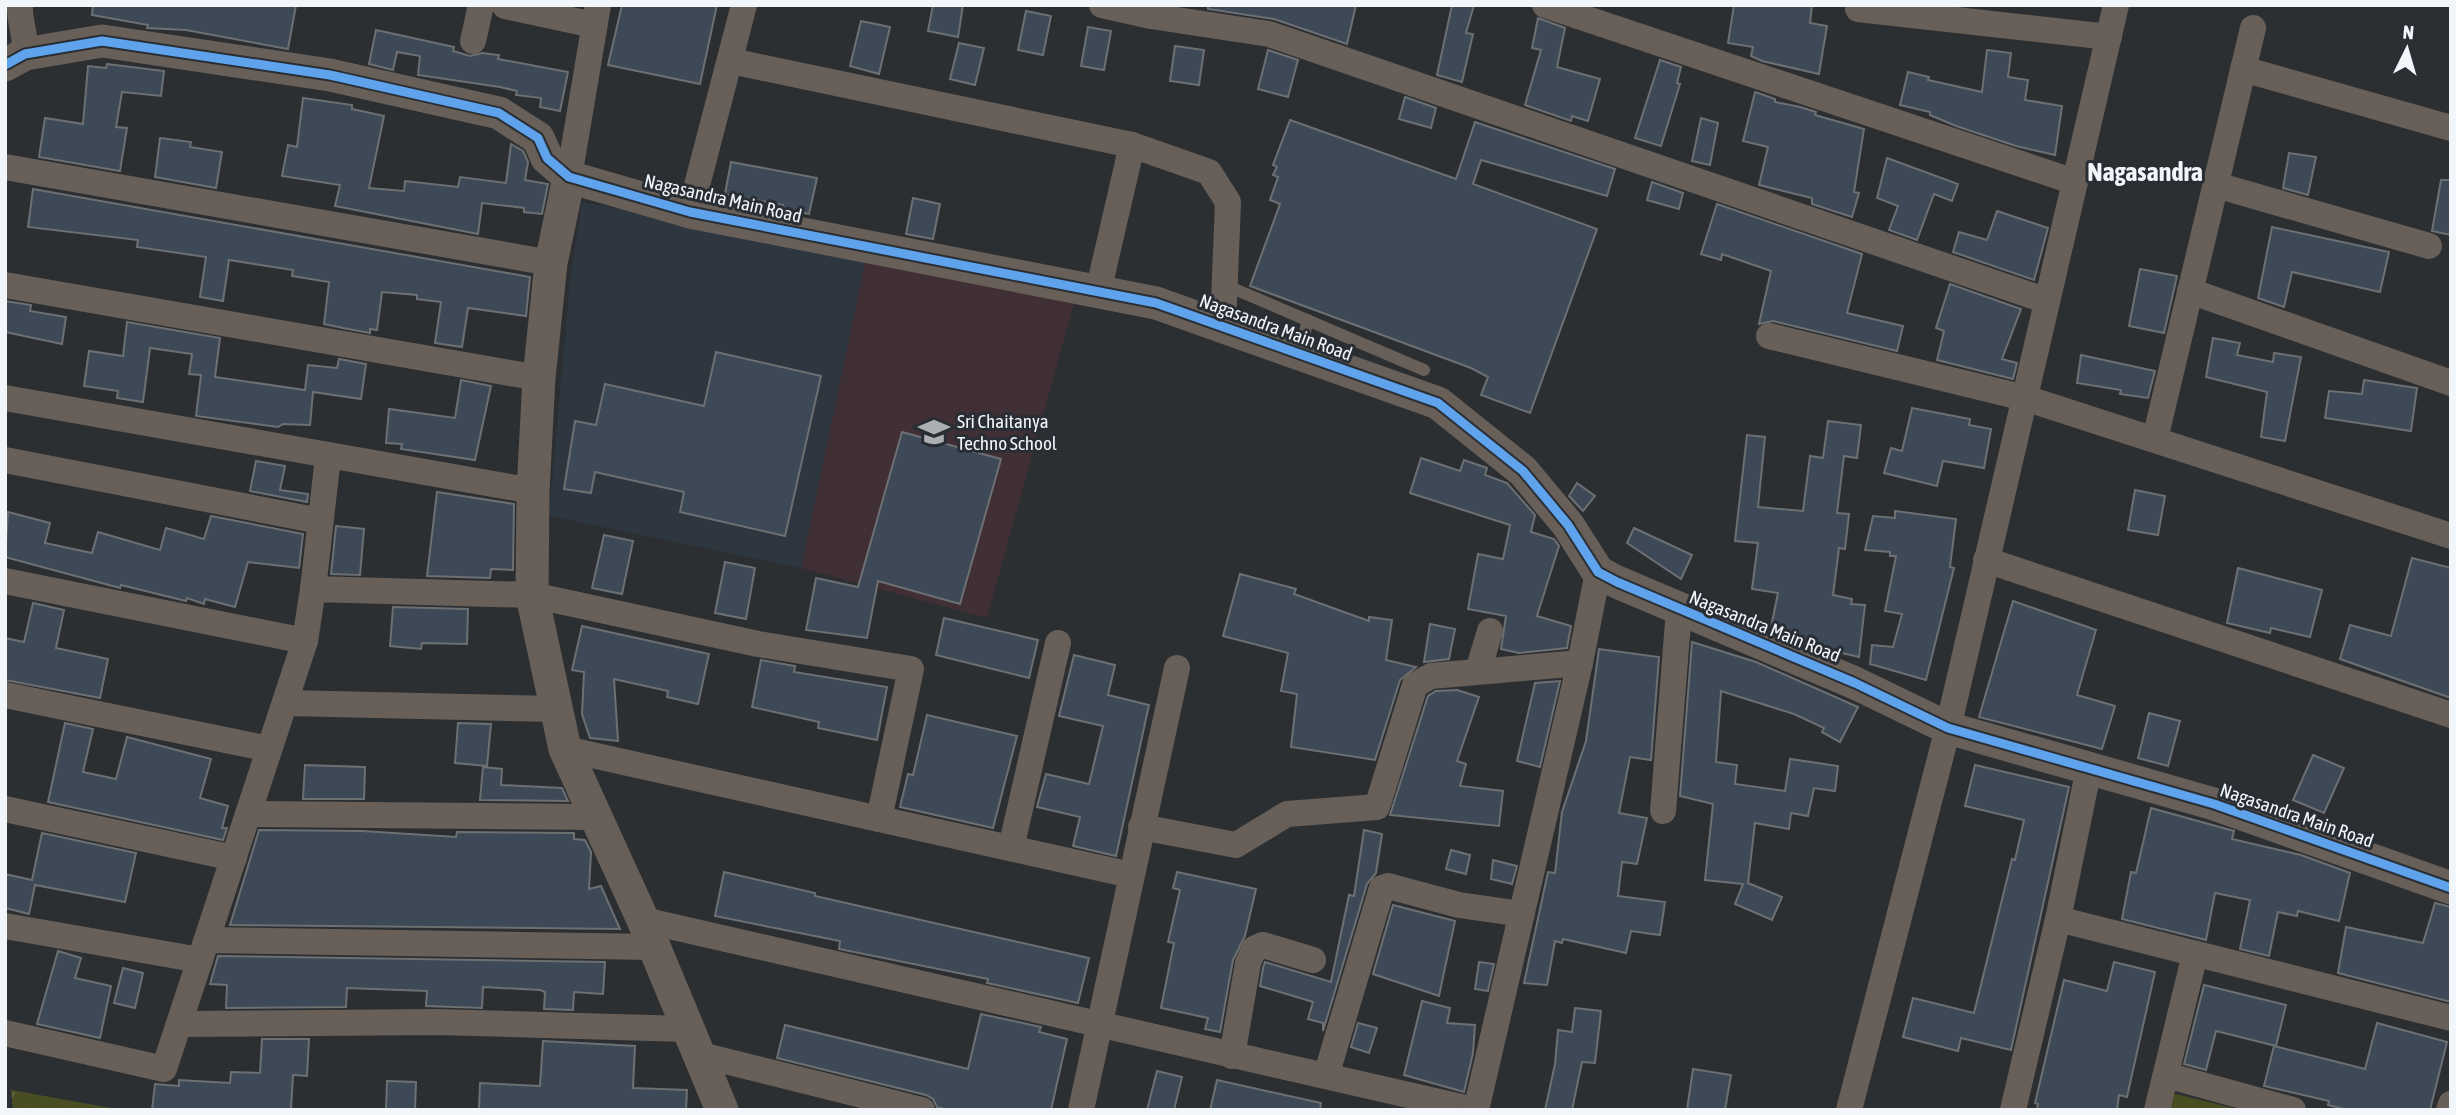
<svg xmlns="http://www.w3.org/2000/svg" width="2456" height="1115" font-family="'Asap Condensed',sans-serif">
<style>
.built{fill:#2e3640}
.education{fill:#402f34}
.grass{fill:url(#grass-tufts)}
.park{fill:#494e22}
.building{fill:#3d4956;stroke:#6d7072;stroke-width:2}
.lines{fill:none;stroke-linecap:round;stroke-linejoin:round}
.service{stroke:#675f58;stroke-width:12}
.minor{stroke:#675f58;stroke-width:26}
.tertiary{stroke:#675f58;stroke-width:33}
.cycleway-casing{stroke:#292e35;stroke-width:13}
.cycleway{stroke:#60a3ed;stroke-width:9}
.labels{text-anchor:middle;stroke-width:6;stroke-linejoin:round;paint-order:stroke}
.street-label{font-size:19px;fill:#f2f5f9;stroke:#292e35}
.poi-label{font-size:19px;fill:#f2f5f9;stroke:#292e35;text-anchor:start}
.district-label{font-size:26px;font-weight:bold;fill:#f2f5f9;stroke:#292e35}
</style>
<defs>
<pattern id="grass-tufts" width="24" height="20" patternUnits="userSpaceOnUse" patternTransform="scale(1.75)"><rect width="24" height="20" fill="#494e22"/><path d="M3 7l-1-3M5 7V3M7 7l1-3M15 17l-1-3M17 17v-4M19 17l1-3" fill="none" stroke="#646843"/></pattern>
</defs>
<rect width="100%" height="100%" fill="#2c2f32"/>
<!-- built -->
<polygon class="built" points="582,202 867,254 801,568 549,516 570,280"/>
<!-- education -->
<polygon class="education" points="867,254 1076,296 987,618 801,568"/>
<!-- grass -->
<polygon class="grass" points="11,1090 122,1110 13,1110"/>
<!-- park -->
<polygon class="park" points="2172,1093 2241,1110 2168,1110"/>
<!-- building -->
<g class="building">
<polygon points="93,5 296,5 288,49 186,30 147,28 148,25 92,15"/>
<polygon points="622,5 717,5 700,84 608,65"/>
<polygon points="933,5 963,5 958,37 928,31"/>
<polygon points="1208,5 1356,5 1347,44 1274,19 1208,9"/>
<polygon points="1452,5 1474,5 1466,33 1473,34 1462,82 1437,75"/>
<polygon points="1734,5 1812,5 1810,23 1827,26 1819,74 1762,61 1751,56 1753,47 1728,43"/>
<polygon points="1026,11 1051,16 1043,55 1018,50"/>
<polygon points="1538,18 1565,28 1557,67 1600,79 1588,121 1572,116 1571,121 1525,105 1541,50 1532,48"/>
<polygon points="861,21 890,27 879,74 850,66"/>
<polygon points="1088,27 1111,31 1104,70 1081,66"/>
<polygon points="376,30 454,47 453,51 470,56 482,53 499,55 498,59 568,72 560,111 540,107 541,98 516,95 517,91 500,87 418,75 420,56 397,52 393,70 369,64"/>
<polygon points="959,43 984,48 975,85 950,79"/>
<polygon points="1175,46 1204,50 1199,85 1170,81"/>
<polygon points="1268,50 1298,60 1288,97 1258,89"/>
<polygon points="1987,50 2011,53 2008,77 2028,80 2025,100 2062,106 2055,155 2016,146 1956,126 1930,115 1930,112 1900,105 1908,72 1929,77 1928,80 1982,92"/>
<polygon points="1660,60 1681,67 1677,83 1680,84 1661,146 1635,138"/>
<polygon points="107,64 164,71 161,96 122,92 116,127 127,128 120,171 39,157 45,118 83,124 88,66 106,68"/>
<polygon points="1755,92 1775,99 1775,102 1800,107 1816,112 1815,115 1864,129 1854,192 1859,193 1852,217 1812,204 1812,198 1759,185 1768,147 1743,141"/>
<polygon points="1405,97 1436,108 1431,128 1399,119"/>
<polygon points="303,98 352,105 352,109 384,116 369,188 404,191 405,181 458,187 460,177 506,183 511,144 523,151 528,162 525,180 548,184 542,214 524,212 524,208 482,203 478,234 335,206 340,185 282,176 288,145 297,147"/>
<polygon points="1701,118 1718,123 1710,165 1692,161"/>
<polygon points="1290,120 1456,179 1475,122 1615,169 1607,196 1481,160 1473,184 1597,229 1530,413 1481,395 1488,377 1471,368 1250,286 1280,204 1270,200 1278,177 1273,175 1277,167 1273,165"/>
<polygon points="160,138 191,142 190,147 222,152 216,188 155,177"/>
<polygon points="2289,153 2316,157 2308,195 2283,188"/>
<polygon points="1887,158 1958,184 1952,201 1934,194 1917,240 1889,230 1898,206 1877,198"/>
<polygon points="731,162 817,178 809,214 782,208 783,205 725,194"/>
<polygon points="2441,180 2451,180 2451,235 2432,231"/>
<polygon points="1652,182 1683,193 1679,209 1647,200"/>
<polygon points="33,189 530,277 526,316 468,308 462,347 435,343 441,302 417,299 417,295 382,292 377,330 370,329 370,333 343,328 324,324 329,282 292,276 293,270 229,260 223,301 200,297 206,257 137,247 138,240 28,227"/>
<polygon points="913,198 940,204 933,239 906,234"/>
<polygon points="1717,204 1862,254 1847,313 1903,326 1897,351 1773,321 1759,324 1771,271 1722,254 1721,260 1701,254"/>
<polygon points="1997,211 2048,228 2034,280 1953,252 1959,232 1987,240"/>
<polygon points="2272,227 2389,252 2380,292 2292,272 2284,307 2258,298"/>
<polygon points="2140,269 2177,276 2164,333 2129,326"/>
<polygon points="1950,284 2021,309 2002,359 2017,363 2013,379 1937,360 1944,331 1936,328"/>
<polygon points="5,301 31,305 30,311 66,317 62,344 5,332"/>
<polygon points="127,322 220,338 215,377 305,390 308,365 337,368 339,359 366,364 361,399 313,392 310,425 283,424 278,427 196,416 201,375 189,374 192,354 150,348 143,402 117,398 118,391 84,386 89,351 123,356"/>
<polygon points="2213,338 2240,343 2237,355 2273,362 2274,353 2301,357 2285,441 2261,437 2267,392 2206,377"/>
<polygon points="716,352 821,376 785,536 680,512 684,492 595,472 591,493 564,489 575,421 596,425 605,384 704,406"/>
<polygon points="2081,355 2155,371 2148,398 2120,394 2121,390 2077,383"/>
<polygon points="461,380 491,386 475,460 401,449 402,444 386,443 389,409 455,418"/>
<polygon points="2364,380 2417,388 2411,431 2325,418 2329,391 2362,394"/>
<polygon points="1912,408 1970,419 1969,425 1991,429 1984,468 1943,461 1937,486 1884,473 1891,448 1902,451"/>
<polygon points="1828,421 1861,425 1857,458 1844,456 1837,513 1849,514 1845,549 1839,548 1833,595 1852,599 1851,604 1865,605 1859,657 1825,649 1815,645 1816,643 1771,627 1778,593 1752,589 1758,543 1735,541 1747,435 1765,437 1758,507 1803,511 1810,456 1823,458"/>
<polygon points="902,432 1001,459 960,604 878,581 867,638 806,630 816,578 858,587"/>
<polygon points="1421,458 1460,471 1464,460 1487,468 1485,475 1507,483 1535,515 1531,532 1554,539 1559,546 1537,616 1571,626 1567,648 1519,653 1501,649 1506,616 1468,609 1478,554 1503,559 1510,525 1410,493"/>
<polygon points="256,461 285,466 280,490 308,494 307,502 250,491"/>
<polygon points="1577,483 1595,496 1583,511 1569,496"/>
<polygon points="2135,490 2165,496 2158,535 2128,530"/>
<polygon points="437,492 514,504 513,570 491,569 490,578 427,576"/>
<polygon points="1895,511 1956,519 1950,567 1954,568 1926,680 1870,664 1872,645 1893,647 1902,614 1885,611 1896,556 1890,556 1890,552 1865,550 1873,516 1895,518"/>
<polygon points="8,512 50,523 45,543 92,553 98,532 160,550 166,528 204,539 211,516 303,534 299,568 248,562 235,607 205,599 204,604 187,598 186,601 121,585 120,588 5,557"/>
<polygon points="336,526 364,529 360,575 331,574"/>
<polygon points="1634,528 1692,555 1681,579 1627,543"/>
<polygon points="604,535 633,541 622,594 592,588"/>
<polygon points="2412,558 2451,568 2451,698 2340,659 2350,625 2391,636"/>
<polygon points="725,562 755,568 746,619 715,613"/>
<polygon points="2238,568 2322,590 2310,637 2271,628 2270,633 2227,623"/>
<polygon points="1240,574 1296,589 1294,594 1369,621 1369,617 1392,620 1386,660 1416,667 1400,680 1375,760 1291,747 1297,694 1281,691 1288,653 1223,636"/>
<polygon points="2013,601 2096,630 2077,695 2115,706 2102,749 1979,717"/>
<polygon points="33,603 64,610 56,648 108,659 100,698 5,680 5,638 24,642"/>
<polygon points="393,607 468,609 467,644 422,643 421,649 390,646"/>
<polygon points="944,618 1038,640 1029,678 936,655"/>
<polygon points="1430,624 1455,629 1449,659 1424,662"/>
<polygon points="582,626 709,654 698,704 667,697 668,691 614,679 618,741 590,738 582,714 584,672 572,670"/>
<polygon points="1692,642 1756,662 1858,707 1840,742 1822,732 1824,728 1794,714 1721,691 1716,762 1737,765 1735,784 1785,791 1790,759 1838,766 1835,791 1814,788 1808,816 1791,813 1789,829 1755,823 1748,883 1782,897 1772,920 1735,904 1743,884 1705,880 1713,804 1680,796"/>
<polygon points="1599,649 1659,657 1651,760 1630,757 1619,813 1647,818 1637,864 1622,862 1618,896 1665,902 1660,935 1631,931 1626,953 1563,939 1562,943 1555,941 1547,985 1524,983 1548,872 1555,873 1562,812 1586,741"/>
<polygon points="1074,655 1115,665 1108,695 1149,705 1116,856 1073,846 1080,817 1037,807 1046,774 1089,784 1103,726 1059,716"/>
<polygon points="761,660 795,666 794,672 887,687 877,740 818,728 819,722 752,707"/>
<polygon points="1560,681 1540,767 1517,761 1535,683"/>
<polygon points="1457,690 1479,697 1457,761 1466,764 1460,786 1503,791 1499,826 1390,815 1428,696 1436,691"/>
<polygon points="2149,713 2180,721 2168,766 2138,758"/>
<polygon points="927,715 1017,736 993,828 900,807 908,774 913,775"/>
<polygon points="65,723 93,729 83,772 116,779 127,737 211,759 200,798 228,806 222,828 227,828 223,840 48,802"/>
<polygon points="458,723 491,724 487,766 455,763"/>
<polygon points="2313,755 2344,768 2324,813 2293,800"/>
<polygon points="305,765 365,767 364,799 303,799"/>
<polygon points="1975,765 2069,787 2011,1050 1961,1038 1958,1051 1903,1037 1913,998 1974,1013 2012,859 2015,860 2024,820 1965,806"/>
<polygon points="483,767 502,769 501,785 562,788 568,801 480,800"/>
<polygon points="2151,808 2234,831 2232,839 2301,855 2350,873 2339,921 2298,911 2297,916 2278,912 2269,956 2240,949 2250,900 2215,893 2206,940 2122,919 2131,872 2136,873"/>
<polygon points="259,830 362,831 456,837 457,832 574,833 574,839 585,840 591,852 589,889 601,886 620,929 230,925"/>
<polygon points="1364,830 1382,834 1376,873 1367,884 1323,1031 1323,1023 1308,1019 1313,1002 1260,986 1263,968 1265,962 1331,982 1349,895 1354,896"/>
<polygon points="42,833 136,853 125,902 35,885 29,914 5,908 5,874 32,880"/>
<polygon points="1451,850 1470,855 1466,874 1446,869"/>
<polygon points="1493,860 1517,866 1512,884 1491,879"/>
<polygon points="724,872 815,893 815,896 1089,958 1078,1003 987,983 988,979 839,949 840,941 715,916"/>
<polygon points="1177,872 1256,889 1245,936 1233,960 1220,1032 1205,1029 1208,1018 1161,1008 1174,943 1168,942 1180,890 1173,888"/>
<polygon points="2435,903 2451,907 2451,1002 2338,973 2346,927 2423,943"/>
<polygon points="1393,905 1455,921 1439,996 1373,974"/>
<polygon points="58,951 81,958 75,978 111,986 100,1038 37,1024"/>
<polygon points="218,956 605,962 603,994 574,992 573,1010 544,1009 545,992 540,990 483,987 482,1008 426,1006 427,991 347,988 346,1007 226,1008 227,985 210,984"/>
<polygon points="1479,962 1494,964 1488,991 1475,989"/>
<polygon points="2114,962 2155,972 2127,1097 2119,1095 2117,1110 2037,1110 2038,1104 2035,1103 2064,980 2107,991"/>
<polygon points="123,968 143,973 135,1008 114,1003"/>
<polygon points="2204,985 2286,1005 2276,1046 2216,1031 2206,1070 2184,1064"/>
<polygon points="1422,1001 1450,1008 1447,1023 1475,1025 1473,1053 1464,1092 1404,1075"/>
<polygon points="1575,1008 1601,1011 1595,1063 1582,1062 1572,1110 1545,1110 1555,1064 1558,1030 1572,1032"/>
<polygon points="981,1014 1041,1027 1039,1032 1067,1039 1051,1110 947,1110 937,1107 933,1099 926,1095 777,1058 785,1025 968,1069"/>
<polygon points="1358,1023 1377,1028 1369,1053 1351,1047"/>
<polygon points="2377,1023 2447,1042 2430,1110 2348,1110 2328,1105 2329,1101 2264,1086 2274,1046 2365,1069"/>
<polygon points="262,1039 309,1039 307,1076 293,1075 291,1110 152,1110 155,1084 179,1086 179,1080 230,1083 231,1072 260,1073"/>
<polygon points="543,1041 635,1046 633,1088 687,1090 686,1110 479,1110 480,1083 540,1086"/>
<polygon points="1693,1069 1731,1075 1725,1110 1687,1110"/>
<polygon points="1157,1071 1182,1077 1174,1110 1147,1110"/>
<polygon points="1217,1080 1321,1103 1320,1110 1210,1110"/>
<polygon points="387,1081 416,1082 415,1110 386,1110"/>
</g>
<g class="lines">
<!-- service -->
<g class="service">
<polyline points="1225,285 1424,370"/>
<polyline points="1299,354 1308,320"/>
</g>
<!-- minor -->
<g class="minor">
<path d="M20,5C19,22 26,33 25,54"/>
<polyline points="1102,5 1151,16 1269,34 2047,301"/>
<polyline points="1545,5 2075,182"/>
<polyline points="505,6 594,25"/>
<polyline points="1858,9 2109,37"/>
<polyline points="473,41 481,5"/>
<polyline points="731,61 1132,145 1209,172 1228,202 1223,327"/>
<polyline points="2243,69 2451,128"/>
<polyline points="5,167 551,263"/>
<polyline points="569,177 598,5"/>
<polyline points="2216,185 2429,246"/>
<polyline points="690,212 744,5"/>
<polyline points="5,285 539,378"/>
<polyline points="2190,291 2451,383"/>
<polyline points="1098,292 1132,145"/>
<polyline points="1769,336 2025,398 2451,536"/>
<polyline points="5,398 533,491"/>
<polyline points="2155,439 2253,28"/>
<polyline points="5,460 320,521"/>
<polyline points="1986,560 2451,715"/>
<polyline points="5,581 305,641"/>
<polyline points="313,589 328,457"/>
<polyline points="1478,671 1490,631"/>
<polyline points="5,695 269,749"/>
<polyline points="285,703 556,709"/>
<polyline points="565,749 1131,875"/>
<polyline points="5,809 234,858"/>
<polyline points="1663,811 1679,610"/>
<polyline points="248,814 597,817"/>
<polyline points="1141,827 1236,845 1287,814 1377,807 1415,685 1431,676 1580,663"/>
<polyline points="1011,848 1058,643"/>
<polyline points="2058,919 2451,1018"/>
<polyline points="643,920 1474,1110"/>
<polyline points="5,926 200,960"/>
<polyline points="207,940 654,947"/>
<polyline points="179,1024 436,1022 687,1029"/>
<polyline points="5,1033 164,1069 305,641 313,589 532,595 758,644 911,669 879,819"/>
<polyline points="697,1054 922,1110"/>
<polyline points="1232,1056 1248,963 1254,949 1263,945 1313,960"/>
<polyline points="2166,1075 2293,1110"/>
<polyline points="1326,1076 1382,888 1388,886 1459,905 1522,914"/>
<polyline points="1081,1110 1177,668"/>
<polyline points="1476,1110 1580,663 1598,572"/>
<polyline points="1849,1110 1948,728 2116,5"/>
<polyline points="2013,1110 2058,919 2089,768"/>
<polyline points="2157,1110 2195,954"/>
<polyline points="2449,1110 2451,1104"/>
</g>
<!-- tertiary -->
<g class="tertiary">
<polyline points="5,65 25,54 102,41 330,75 499,113 538,138 547,158 569,177 690,212 1156,303 1438,403 1523,471 1568,525 1598,572 1617,582 1855,683 1948,728 2214,804 2451,888"/>
<polyline points="569,177 551,263 539,378 533,491 532,595 565,749 643,920 722,1110"/>
</g>
<defs>
<polyline id="cycleway" points="5,65 25,54 102,41 330,75 499,113 538,138 547,158 569,177 690,212 1156,303 1438,403 1523,471 1568,525 1598,572 1617,582 1855,683 1948,728 2214,804 2451,888"/>
</defs>
<!-- cycleway casing -->
<use href="#cycleway" class="cycleway-casing"/>
<!-- cycleway -->
<use href="#cycleway" class="cycleway"/>
</g>
<!-- icons -->
<defs>
<symbol id="school-bare" viewBox="-9 -9 18 18"><path d="M0-5L7-2L0 1L-7-2ZM-4 1L0 2.5L4 1V4Q0 6-4 4Z" fill="#adb0b3" stroke="#292e35" stroke-width="2.5" paint-order="stroke"/></symbol>
</defs>
<g fill-rule="evenodd">
<use href="#school-bare" x="912" y="410" width="44" height="44"/>
</g>
<g class="labels">
<!-- street labels -->
<g class="street-label">
<text transform="translate(723 198) rotate(13)" y="7">Nagasandra Main Road</text>
<text transform="translate(1276 327) rotate(20)" y="7">Nagasandra Main Road</text>
<text transform="translate(1765 626) rotate(22)" y="7">Nagasandra Main Road</text>
<text transform="translate(2297 815) rotate(19)" y="7">Nagasandra Main Road</text>
</g>
<!-- poi labels -->
<g class="poi-label">
<text x="957" y="428">Sri Chaitanya<tspan x="957" dy="22">Techno School</tspan></text>
</g>
<!-- district labels -->
<g class="district-label">
<text x="2145" y="181">Nagasandra</text>
</g>
</g>
<!-- border -->
<rect width="2456" height="1115" fill="none" stroke="#f2f5f9" stroke-width="14"/>
<!-- north arrow -->
<g transform="translate(2407 49) rotate(5)" stroke="#292e35" stroke-width="5" paint-order="stroke">
<path d="M0-5L12 26L0 18L-12 26Z" fill="#f2f5f9"/>
<text y="-10" font-size="19" font-weight="bold" text-anchor="middle" fill="#f2f5f9">N</text>
</g>
</svg>
